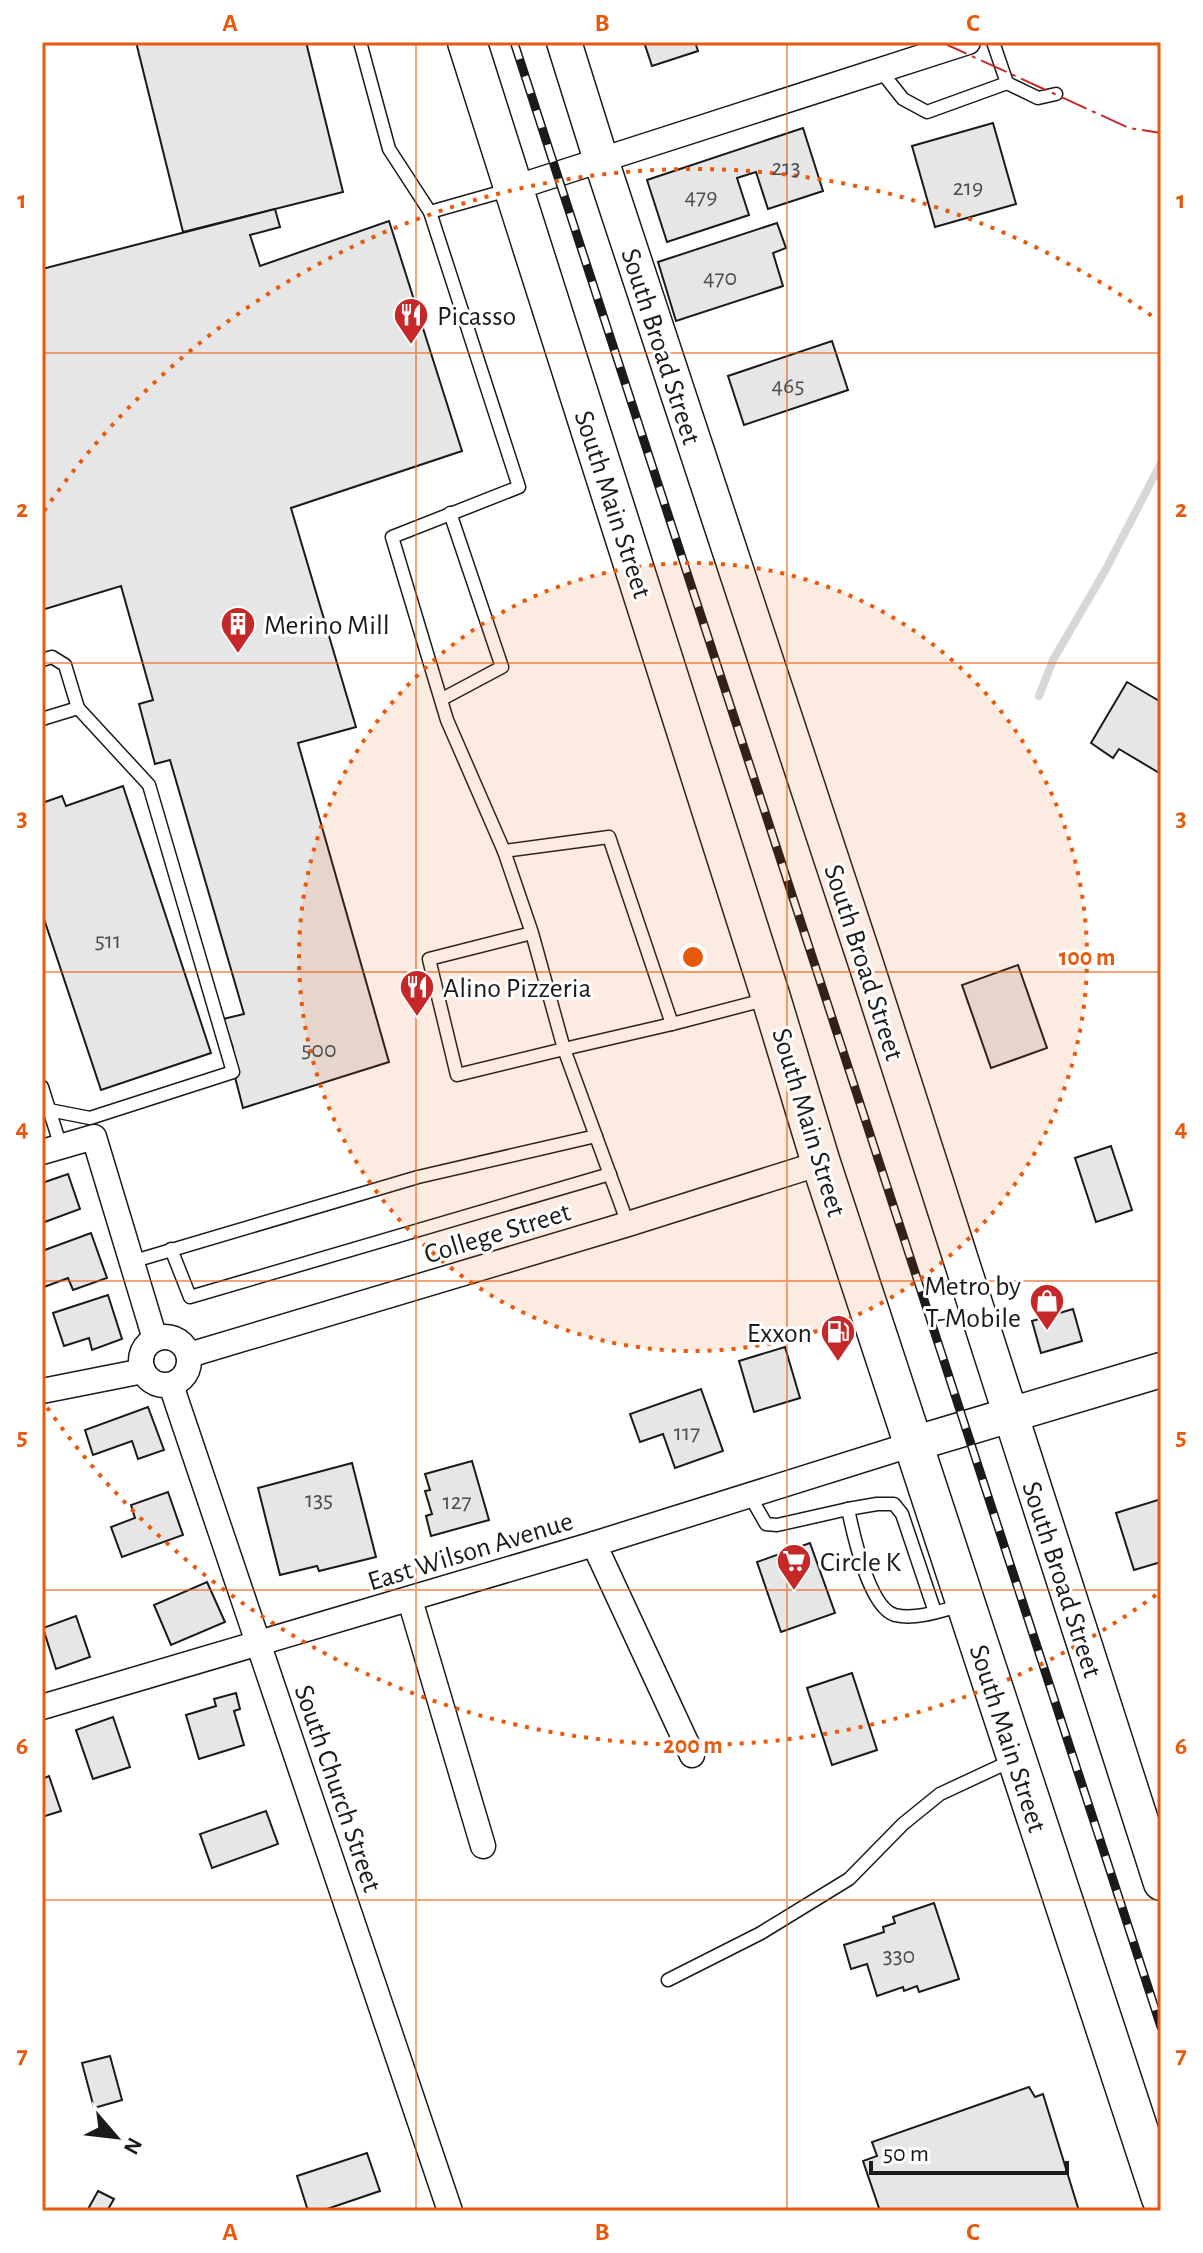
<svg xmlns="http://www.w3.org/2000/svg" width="1203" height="2253" font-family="'Alegreya Sans',sans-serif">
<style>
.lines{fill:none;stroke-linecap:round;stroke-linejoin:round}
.stream{stroke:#d7d7d7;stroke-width:8}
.building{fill:#e6e6e6;stroke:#1a1a1a;stroke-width:2}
.lane-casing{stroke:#1a1a1a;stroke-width:15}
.street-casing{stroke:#1a1a1a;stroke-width:27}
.secondary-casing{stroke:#1a1a1a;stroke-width:37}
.primary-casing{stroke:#1a1a1a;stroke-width:41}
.lane{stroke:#fff;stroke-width:12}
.street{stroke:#fff;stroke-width:24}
.secondary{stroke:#fff;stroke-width:34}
.primary{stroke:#fff;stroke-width:38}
.rail-casing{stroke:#1a1a1a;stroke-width:9}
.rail{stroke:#fff;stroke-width:6;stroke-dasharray:18;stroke-linecap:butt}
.power{stroke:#c62828;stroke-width:2;stroke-dasharray:28 6 4 6;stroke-linecap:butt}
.grid{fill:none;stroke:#e8590c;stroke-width:2;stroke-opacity:0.55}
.ring{fill:none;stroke:#e8590c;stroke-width:4;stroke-dasharray:4 8}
.labels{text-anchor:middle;stroke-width:6;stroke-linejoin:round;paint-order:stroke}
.number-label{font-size:24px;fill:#4d4d4d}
.poi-label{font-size:28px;fill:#1a1a1a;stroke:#fff;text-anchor:start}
.street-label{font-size:28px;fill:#1a1a1a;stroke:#fff}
.centre{fill:#e8590c;stroke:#fff;stroke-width:4}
.ring-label{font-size:24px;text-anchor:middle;font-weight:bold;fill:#e8590c;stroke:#fff;stroke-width:6;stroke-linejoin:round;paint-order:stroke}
.neatline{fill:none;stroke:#e8590c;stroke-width:3}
.grid-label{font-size:26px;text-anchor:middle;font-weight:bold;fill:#e8590c}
</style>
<rect width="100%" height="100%" fill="#fff"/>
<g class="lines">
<!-- stream -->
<polyline class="stream" points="1039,696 1053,660 1106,569 1161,463"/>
</g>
<!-- building -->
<g class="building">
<polygon points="136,42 306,42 343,192 183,232"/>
<polygon points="644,42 695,42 698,51 652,66"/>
<polygon points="993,123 1016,204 935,227 912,146"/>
<polygon points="803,128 823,191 768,209 756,172 737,178 749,215 667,242 647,180"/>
<polygon points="275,209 280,227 250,235 260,266 389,221 462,451 291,508 356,727 298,743 389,1062 243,1108 228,1050 233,1048 223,1019 244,1014 170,760 155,764 139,704 153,700 121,586 42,610 42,269"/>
<polygon points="777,223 786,248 773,253 783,286 676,321 658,262"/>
<polygon points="832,341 848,390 744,425 728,376"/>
<polygon points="1127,682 1161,702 1161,774 1119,749 1113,758 1091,743"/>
<polygon points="123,786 211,1053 101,1090 42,913 42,803 62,796 66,806"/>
<polygon points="1018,965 1047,1048 991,1068 962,985"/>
<polygon points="1111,1146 1132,1210 1096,1222 1075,1158"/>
<polygon points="68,1174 80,1209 42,1223 42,1183"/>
<polygon points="91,1233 107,1278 73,1290 68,1278 44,1287 42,1251"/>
<polygon points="108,1295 122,1339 92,1350 89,1338 64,1346 53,1313"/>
<polygon points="1073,1309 1082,1341 1041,1353 1032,1321"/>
<polygon points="785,1347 800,1398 754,1412 739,1361"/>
<polygon points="701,1389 723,1451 675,1468 663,1434 640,1442 630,1414"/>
<polygon points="148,1407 164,1450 138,1459 132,1441 93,1455 85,1430"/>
<polygon points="472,1461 489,1520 431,1536 426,1516 432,1514 425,1491 430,1490 425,1474"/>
<polygon points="352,1463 376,1557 319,1571 317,1566 280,1575 258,1488"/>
<polygon points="168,1492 183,1535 122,1557 111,1527 135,1518 131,1505"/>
<polygon points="1161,1499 1161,1562 1134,1570 1116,1513"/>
<polygon points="810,1543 835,1613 781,1632 757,1562"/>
<polygon points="207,1582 225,1622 171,1645 154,1605"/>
<polygon points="76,1616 90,1657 56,1669 43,1628"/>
<polygon points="852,1673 877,1750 832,1765 807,1688"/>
<polygon points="236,1693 240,1709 234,1711 244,1745 199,1759 186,1715 216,1706 214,1699"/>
<polygon points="113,1717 130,1767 93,1779 76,1730"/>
<polygon points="49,1776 61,1811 42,1817 42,1779"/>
<polygon points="266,1811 278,1844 212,1868 200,1834"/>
<polygon points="934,1903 959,1979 919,1992 917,1986 904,1991 903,1987 877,1996 867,1964 851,1969 844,1945 884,1932 883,1927 895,1923 893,1917"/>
<polygon points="110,2056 122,2100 94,2108 82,2063"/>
<polygon points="1029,2087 1035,2097 1043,2094 1079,2211 880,2211 863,2161 877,2156 872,2142"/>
<polygon points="367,2153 380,2191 321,2211 308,2211 297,2176"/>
<polygon points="98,2191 114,2199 107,2211 87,2211"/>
</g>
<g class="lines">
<defs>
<g id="lane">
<polyline points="360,42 389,149 430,212 519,487 392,537 447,720 504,851 609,837 672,1024 768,999"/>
<polyline points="880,70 903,99 927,112 1007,83 993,42"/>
<polyline points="1007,83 1038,98 1056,94"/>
<polyline points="430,212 508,190"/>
<polyline points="42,660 52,657 65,665 78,708"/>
<polyline points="442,699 502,667 450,513"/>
<polyline points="42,719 78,708 149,785 233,1072 90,1118 49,1110"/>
<polyline points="504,851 532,933 564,1049 457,1075 429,959 532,933"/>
<polyline points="42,1087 61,1147"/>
<polyline points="628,1224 564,1049 672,1024"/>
<polyline points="171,1249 190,1297 610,1174"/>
<polyline points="131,1262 418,1177 596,1136"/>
<path d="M750,1496L766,1524L777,1525L848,1509C853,1533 869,1608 895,1615C916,1620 941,1611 962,1605"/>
<polyline points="848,1509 877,1504 894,1504 902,1514 935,1612"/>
<polyline points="668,1980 761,1933 849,1879 903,1824 940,1794 1013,1760"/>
</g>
<g id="street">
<polyline points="514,188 968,42"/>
<polyline points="42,1152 94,1137 155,1339"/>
<circle cx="165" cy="1361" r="24"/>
<polyline points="189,1355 628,1224 821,1163"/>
<polyline points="171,1385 450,2211"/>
<polyline points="42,1391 143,1371"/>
<polyline points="594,1544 692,1755"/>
<polyline points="410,1600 483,1846"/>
<polyline points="42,1707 594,1544 913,1444"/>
</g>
<g id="secondary">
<polyline points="564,42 601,160 865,961 1161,1883"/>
<polyline points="913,1444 1161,1370"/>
</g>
<polyline id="primary" points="467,42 771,998 821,1163 1161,2198"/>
</defs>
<!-- lane casing -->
<use href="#lane" class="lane-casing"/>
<!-- street casing -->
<use href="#street" class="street-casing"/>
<!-- secondary casing -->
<use href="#secondary" class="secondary-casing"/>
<!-- primary casing -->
<use href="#primary" class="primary-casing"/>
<!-- lane -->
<use href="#lane" class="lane"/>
<!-- street -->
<use href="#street" class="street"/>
<!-- secondary -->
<use href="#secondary" class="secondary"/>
<!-- primary -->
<use href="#primary" class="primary"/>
<defs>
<polyline id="rail" points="514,42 1161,2027"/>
</defs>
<!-- rail casing -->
<use href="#rail" class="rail-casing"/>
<!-- rail -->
<use href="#rail" class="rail"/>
<!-- power -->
<polyline class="power" points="941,42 1129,128 1161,133"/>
</g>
<!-- grid -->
<path class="grid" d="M416,42V2211M787,42V2211M42,353H1161M42,663H1161M42,972H1161M42,1281H1161M42,1590H1161M42,1900H1161"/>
<!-- distance rings -->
<circle cx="693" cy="957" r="394" fill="#e8590c" fill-opacity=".12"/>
<g class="ring">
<circle cx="693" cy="957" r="394"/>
<path d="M1156 1595A788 788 0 0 1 44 1403M44 511A788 788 0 0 1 1156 319"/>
</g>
<!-- icons -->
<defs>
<symbol id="restaurant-pin" viewBox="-11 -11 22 30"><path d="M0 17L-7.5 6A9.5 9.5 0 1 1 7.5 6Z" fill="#c62828" stroke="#fff"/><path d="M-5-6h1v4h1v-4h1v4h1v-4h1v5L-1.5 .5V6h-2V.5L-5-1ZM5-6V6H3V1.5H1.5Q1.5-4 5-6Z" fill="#fff"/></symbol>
<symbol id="building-pin" viewBox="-11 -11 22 30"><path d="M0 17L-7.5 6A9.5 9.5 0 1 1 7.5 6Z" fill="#c62828" stroke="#fff"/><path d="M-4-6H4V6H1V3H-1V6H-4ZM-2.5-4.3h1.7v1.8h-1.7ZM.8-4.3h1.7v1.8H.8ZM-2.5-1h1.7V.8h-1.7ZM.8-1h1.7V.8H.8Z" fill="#fff"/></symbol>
<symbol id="shop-pin" viewBox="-11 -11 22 30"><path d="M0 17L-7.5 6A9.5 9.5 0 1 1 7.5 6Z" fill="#c62828" stroke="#fff"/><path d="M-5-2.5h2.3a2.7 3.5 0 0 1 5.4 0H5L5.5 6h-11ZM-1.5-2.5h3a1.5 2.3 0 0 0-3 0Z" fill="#fff"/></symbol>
<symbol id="fuel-pin" viewBox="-11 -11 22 30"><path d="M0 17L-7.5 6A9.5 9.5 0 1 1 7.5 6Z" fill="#c62828" stroke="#fff"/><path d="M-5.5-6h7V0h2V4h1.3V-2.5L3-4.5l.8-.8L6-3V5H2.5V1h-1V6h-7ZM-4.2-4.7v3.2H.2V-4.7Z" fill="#fff"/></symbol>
<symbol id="supermarket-pin" viewBox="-11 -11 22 30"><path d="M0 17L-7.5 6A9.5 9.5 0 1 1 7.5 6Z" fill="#c62828" stroke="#fff"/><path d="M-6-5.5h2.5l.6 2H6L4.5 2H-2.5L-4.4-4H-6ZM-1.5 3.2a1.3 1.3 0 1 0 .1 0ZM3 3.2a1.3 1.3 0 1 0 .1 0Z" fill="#fff"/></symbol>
</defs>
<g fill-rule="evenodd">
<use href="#restaurant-pin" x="391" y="295" width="40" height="54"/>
<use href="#building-pin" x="218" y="604" width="40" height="54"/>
<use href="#restaurant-pin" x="397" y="967" width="40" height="54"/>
<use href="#shop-pin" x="1027" y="1281" width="40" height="54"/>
<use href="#fuel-pin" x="818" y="1312" width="40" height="54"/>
<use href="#supermarket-pin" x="774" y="1541" width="40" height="54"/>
</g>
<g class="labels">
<!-- number labels -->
<g class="number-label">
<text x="786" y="175">213</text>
<text x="968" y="195">219</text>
<text x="701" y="204">479</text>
<text x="720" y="285">470</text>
<text x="788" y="393">465</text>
<text x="108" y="948">511</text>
<text x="319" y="1057">500</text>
<text x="687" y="1440">117</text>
<text x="319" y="1507">135</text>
<text x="457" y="1509">127</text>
<text x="899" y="1963">330</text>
</g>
<!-- poi labels -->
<g class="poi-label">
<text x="437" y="325">Picasso</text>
<text x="264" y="634">Merino Mill</text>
<text x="443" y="997">Alino Pizzeria</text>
<text x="1021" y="1295" text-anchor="end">Metro by<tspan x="1021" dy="32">T-Mobile</tspan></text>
<text x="812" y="1342" text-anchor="end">Exxon</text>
<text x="820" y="1571">Circle K</text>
</g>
<!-- street labels -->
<g class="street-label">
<text transform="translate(662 346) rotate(72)" y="10">South Broad Street</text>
<text transform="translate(614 504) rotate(72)" y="10">South Main Street</text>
<text transform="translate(865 962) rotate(72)" y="10">South Broad Street</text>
<text transform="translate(810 1122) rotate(73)" y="10">South Main Street</text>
<text transform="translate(497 1232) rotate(-17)" y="10">College Street</text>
<text transform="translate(470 1550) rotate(-17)" y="10">East Wilson Avenue</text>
<text transform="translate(1063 1579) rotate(72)" y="10">South Broad Street</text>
<text transform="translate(1009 1738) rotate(72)" y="10">South Main Street</text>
<text transform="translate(339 1788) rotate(71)" y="10">South Church Street</text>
</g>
</g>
<circle cx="693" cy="957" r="12" class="centre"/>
<g class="ring-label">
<text x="1087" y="965">100 m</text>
<text x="693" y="1753">200 m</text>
</g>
<!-- border -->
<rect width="1203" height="2253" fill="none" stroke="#ffffff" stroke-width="88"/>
<!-- north arrow -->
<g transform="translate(116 2137) rotate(118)" stroke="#ffffff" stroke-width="6" paint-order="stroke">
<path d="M0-6L14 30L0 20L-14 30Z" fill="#1a1a1a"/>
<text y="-12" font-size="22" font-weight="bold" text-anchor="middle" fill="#1a1a1a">N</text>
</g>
<!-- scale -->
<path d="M871 2161v12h196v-12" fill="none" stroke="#1a1a1a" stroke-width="4"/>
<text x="883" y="2161" font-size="24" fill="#1a1a1a" stroke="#ffffff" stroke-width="6" paint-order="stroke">50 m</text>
<rect x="44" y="44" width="1115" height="2165" class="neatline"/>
<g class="grid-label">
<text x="230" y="31">A</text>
<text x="602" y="31">B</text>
<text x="973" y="31">C</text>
<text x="22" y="208">1</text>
<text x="1181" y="208">1</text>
<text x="22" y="517">2</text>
<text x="1181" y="517">2</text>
<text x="22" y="826">3</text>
<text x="1181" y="826">3</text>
<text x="22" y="1136">4</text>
<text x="1181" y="1136">4</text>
<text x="22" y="1445">5</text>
<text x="1181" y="1445">5</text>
<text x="22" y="1754">6</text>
<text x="1181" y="1754">6</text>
<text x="22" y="2063">7</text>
<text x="1181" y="2063">7</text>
<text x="230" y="2240">A</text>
<text x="602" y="2240">B</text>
<text x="973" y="2240">C</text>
</g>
</svg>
